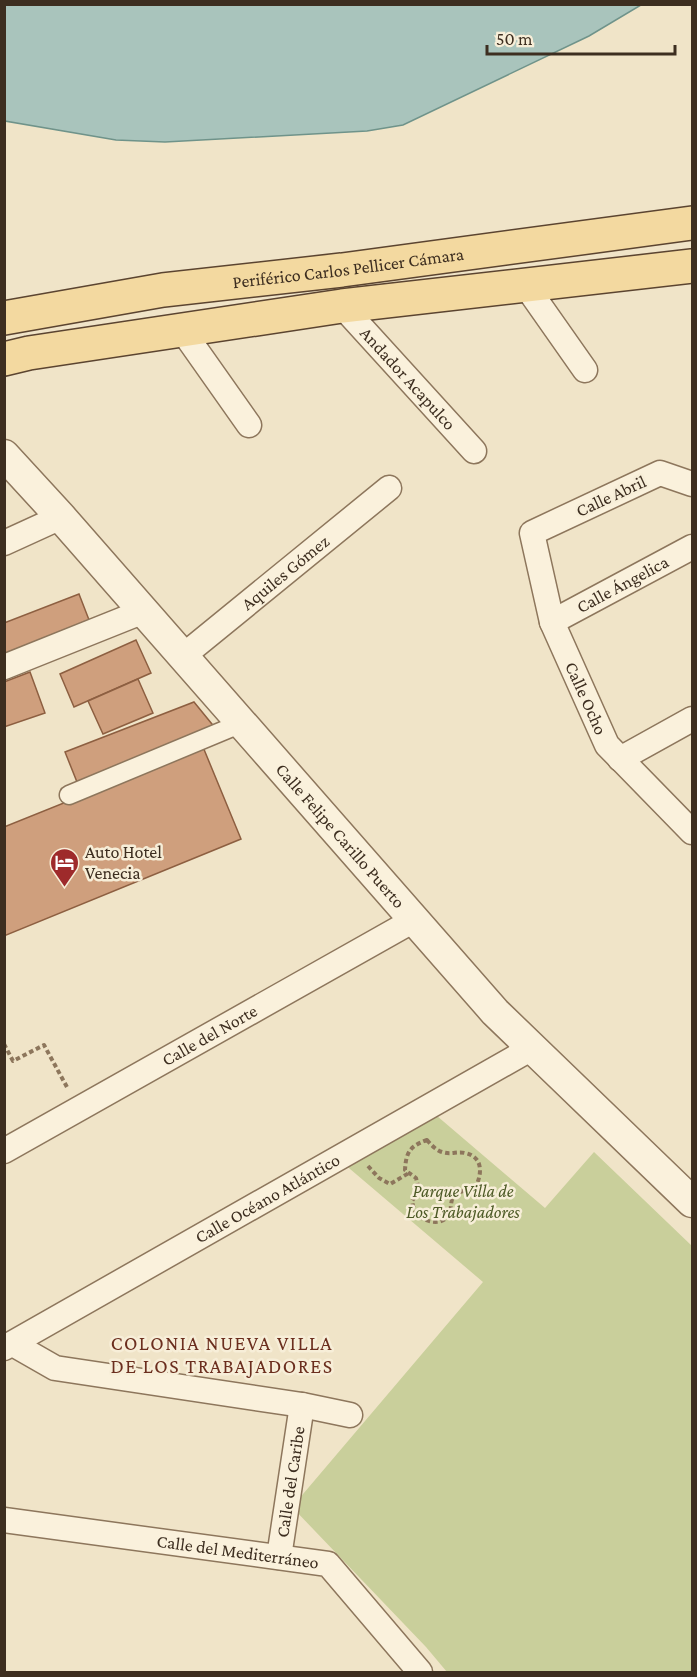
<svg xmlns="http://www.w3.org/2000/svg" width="697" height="1677" font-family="'Crimson Pro',serif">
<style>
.green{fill:#c9cf9b}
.water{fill:#a9c4bc;stroke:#6f938a;stroke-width:1.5}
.building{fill:#cf9f7d;stroke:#8d5f41;stroke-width:1.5}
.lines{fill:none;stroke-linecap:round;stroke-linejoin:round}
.pedestrian-casing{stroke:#8d765c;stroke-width:21}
.minor-casing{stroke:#8d765c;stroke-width:27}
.tertiary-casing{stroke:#8d765c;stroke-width:33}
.primary-casing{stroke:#5b4430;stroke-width:36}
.path{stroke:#8d765c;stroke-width:4;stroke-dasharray:4.5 3;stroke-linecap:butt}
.pedestrian{stroke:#faf1dc;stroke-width:18}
.minor{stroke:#faf1dc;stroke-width:24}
.tertiary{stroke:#faf1dc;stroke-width:30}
.primary{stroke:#f3d9a0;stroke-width:33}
.labels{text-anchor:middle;stroke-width:5;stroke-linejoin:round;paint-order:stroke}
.street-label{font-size:18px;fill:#3d2e20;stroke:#f7eed8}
.poi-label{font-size:18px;fill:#3d2e20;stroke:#f7eed8;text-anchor:start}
.park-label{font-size:18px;font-style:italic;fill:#4d5a26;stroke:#f7eed8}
.neighbourhood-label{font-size:20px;letter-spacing:1.5px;fill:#6b2e1e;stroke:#f7eed8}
</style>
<rect width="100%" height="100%" fill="#f0e4c8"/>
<!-- green -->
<polygon class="green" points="430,1110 545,1208 594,1152 692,1246 692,1672 447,1672 426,1647 292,1507 483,1282 343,1163"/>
<!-- water -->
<polygon class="water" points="4,5 5,4 641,5 589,36 403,125 367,131 165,142 116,140 5,121"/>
<!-- building -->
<g class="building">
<polygon points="79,594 91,625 4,658 4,623"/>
<polygon points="136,640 151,673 74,707 60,674"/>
<polygon points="30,672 45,713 4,727 4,682"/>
<polygon points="138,679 153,713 103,734 88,701"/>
<polygon points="194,702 216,729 79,787 65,752"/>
<polygon points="203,747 241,839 4,936 4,827"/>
</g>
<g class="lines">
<defs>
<polyline id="pedestrian" points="69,795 242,723"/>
<g id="minor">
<polyline points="526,286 585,370"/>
<path id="s1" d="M342,306L474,451"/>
<polyline points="182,330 249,425"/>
<path id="s2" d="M692,484L660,473L532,533L552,622L607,745L692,832"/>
<polyline points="4,543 61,517"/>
<path id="s3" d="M552,622L692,547"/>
<path id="s4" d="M183,656L389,488"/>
<polyline points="4,667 144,611"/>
<polyline points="620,759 692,719"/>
<path id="s5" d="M4,1151L414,920"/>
<polyline points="13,1344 55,1368 302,1405 350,1415"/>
<path id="s6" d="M4,1348L532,1048"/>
<path id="s7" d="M4,1520L328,1564L420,1672"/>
<path id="s8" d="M279,1557L302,1405"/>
</g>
<g id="tertiary">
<path id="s9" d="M4,455L61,517L495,1012L692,1202"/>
</g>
<g id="primary">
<path id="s10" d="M4,318L163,290L342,270L692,223"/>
<polyline points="4,359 29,353 342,306 692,266"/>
</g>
</defs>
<!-- pedestrian casing -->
<use href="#pedestrian" class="pedestrian-casing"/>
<!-- minor casing -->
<use href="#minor" class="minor-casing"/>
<!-- tertiary casing -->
<use href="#tertiary" class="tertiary-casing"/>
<!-- primary casing -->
<use href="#primary" class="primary-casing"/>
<!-- path -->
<g class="path">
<polyline points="4,1044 13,1061 44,1045 68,1089"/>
<path d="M427,1140C431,1145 436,1150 442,1152C451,1155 457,1151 465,1153C484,1157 482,1175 475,1188C469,1190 456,1191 453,1197C450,1203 452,1210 448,1216C441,1226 424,1222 417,1214C414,1211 413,1206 412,1201L419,1190L416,1178L405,1170C406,1152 410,1146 427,1140Z"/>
<polyline points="368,1166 379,1178 390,1184 409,1173"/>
</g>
<!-- pedestrian -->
<use href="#pedestrian" class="pedestrian"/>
<!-- minor -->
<use href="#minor" class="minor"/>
<!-- tertiary -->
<use href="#tertiary" class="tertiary"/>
<!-- primary -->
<use href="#primary" class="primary"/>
</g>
<!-- icons -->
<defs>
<symbol id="hotel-pin" viewBox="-11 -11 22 30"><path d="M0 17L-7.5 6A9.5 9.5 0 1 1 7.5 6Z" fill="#9e2a2b" stroke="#f7eed8"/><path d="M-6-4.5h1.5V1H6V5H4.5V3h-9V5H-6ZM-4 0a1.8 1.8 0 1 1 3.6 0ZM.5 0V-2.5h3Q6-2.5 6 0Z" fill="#fff"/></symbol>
</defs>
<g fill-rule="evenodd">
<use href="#hotel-pin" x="48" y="846" width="33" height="45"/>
</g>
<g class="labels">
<!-- street labels -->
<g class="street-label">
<text dy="6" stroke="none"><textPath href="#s10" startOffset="348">Periférico Carlos Pellicer Cámara</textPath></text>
<text dy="6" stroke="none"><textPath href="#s1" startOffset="98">Andador Acapulco</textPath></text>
<text transform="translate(611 496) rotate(-25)" y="6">Calle Abril</text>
<text dy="6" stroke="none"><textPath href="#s4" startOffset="132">Aquiles Gómez</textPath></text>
<text dy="6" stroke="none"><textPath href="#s3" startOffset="80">Calle Ángelica</textPath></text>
<text dy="6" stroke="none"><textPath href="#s2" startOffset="350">Calle Ocho</textPath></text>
<text dy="6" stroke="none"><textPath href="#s9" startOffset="508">Calle Felipe Carillo Puerto</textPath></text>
<text dy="6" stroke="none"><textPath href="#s5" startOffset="236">Calle del Norte</textPath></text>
<text dy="6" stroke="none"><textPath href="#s6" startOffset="303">Calle Océano Atlántico</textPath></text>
<text dy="6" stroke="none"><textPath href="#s8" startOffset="76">Calle del Caribe</textPath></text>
<text dy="6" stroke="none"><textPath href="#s7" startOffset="236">Calle del Mediterráneo</textPath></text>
</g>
<!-- poi labels -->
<g class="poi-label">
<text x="85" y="858">Auto Hotel<tspan x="85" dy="21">Venecia</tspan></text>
</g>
<!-- park labels -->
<g class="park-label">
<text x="463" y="1197">Parque Villa de<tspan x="463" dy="21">Los Trabajadores</tspan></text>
</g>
<!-- neighbourhood labels -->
<g class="neighbourhood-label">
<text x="222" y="1350">COLONIA NUEVA VILLA<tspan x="222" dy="23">DE LOS TRABAJADORES</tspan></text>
</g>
</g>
<!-- border -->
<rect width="697" height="1677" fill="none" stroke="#3d2e20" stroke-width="12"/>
<!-- scale -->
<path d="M487 45v9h188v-9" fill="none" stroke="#3d2e20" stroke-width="3"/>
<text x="496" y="45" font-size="18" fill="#3d2e20" stroke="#f7eed8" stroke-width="4.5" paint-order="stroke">50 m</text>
</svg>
